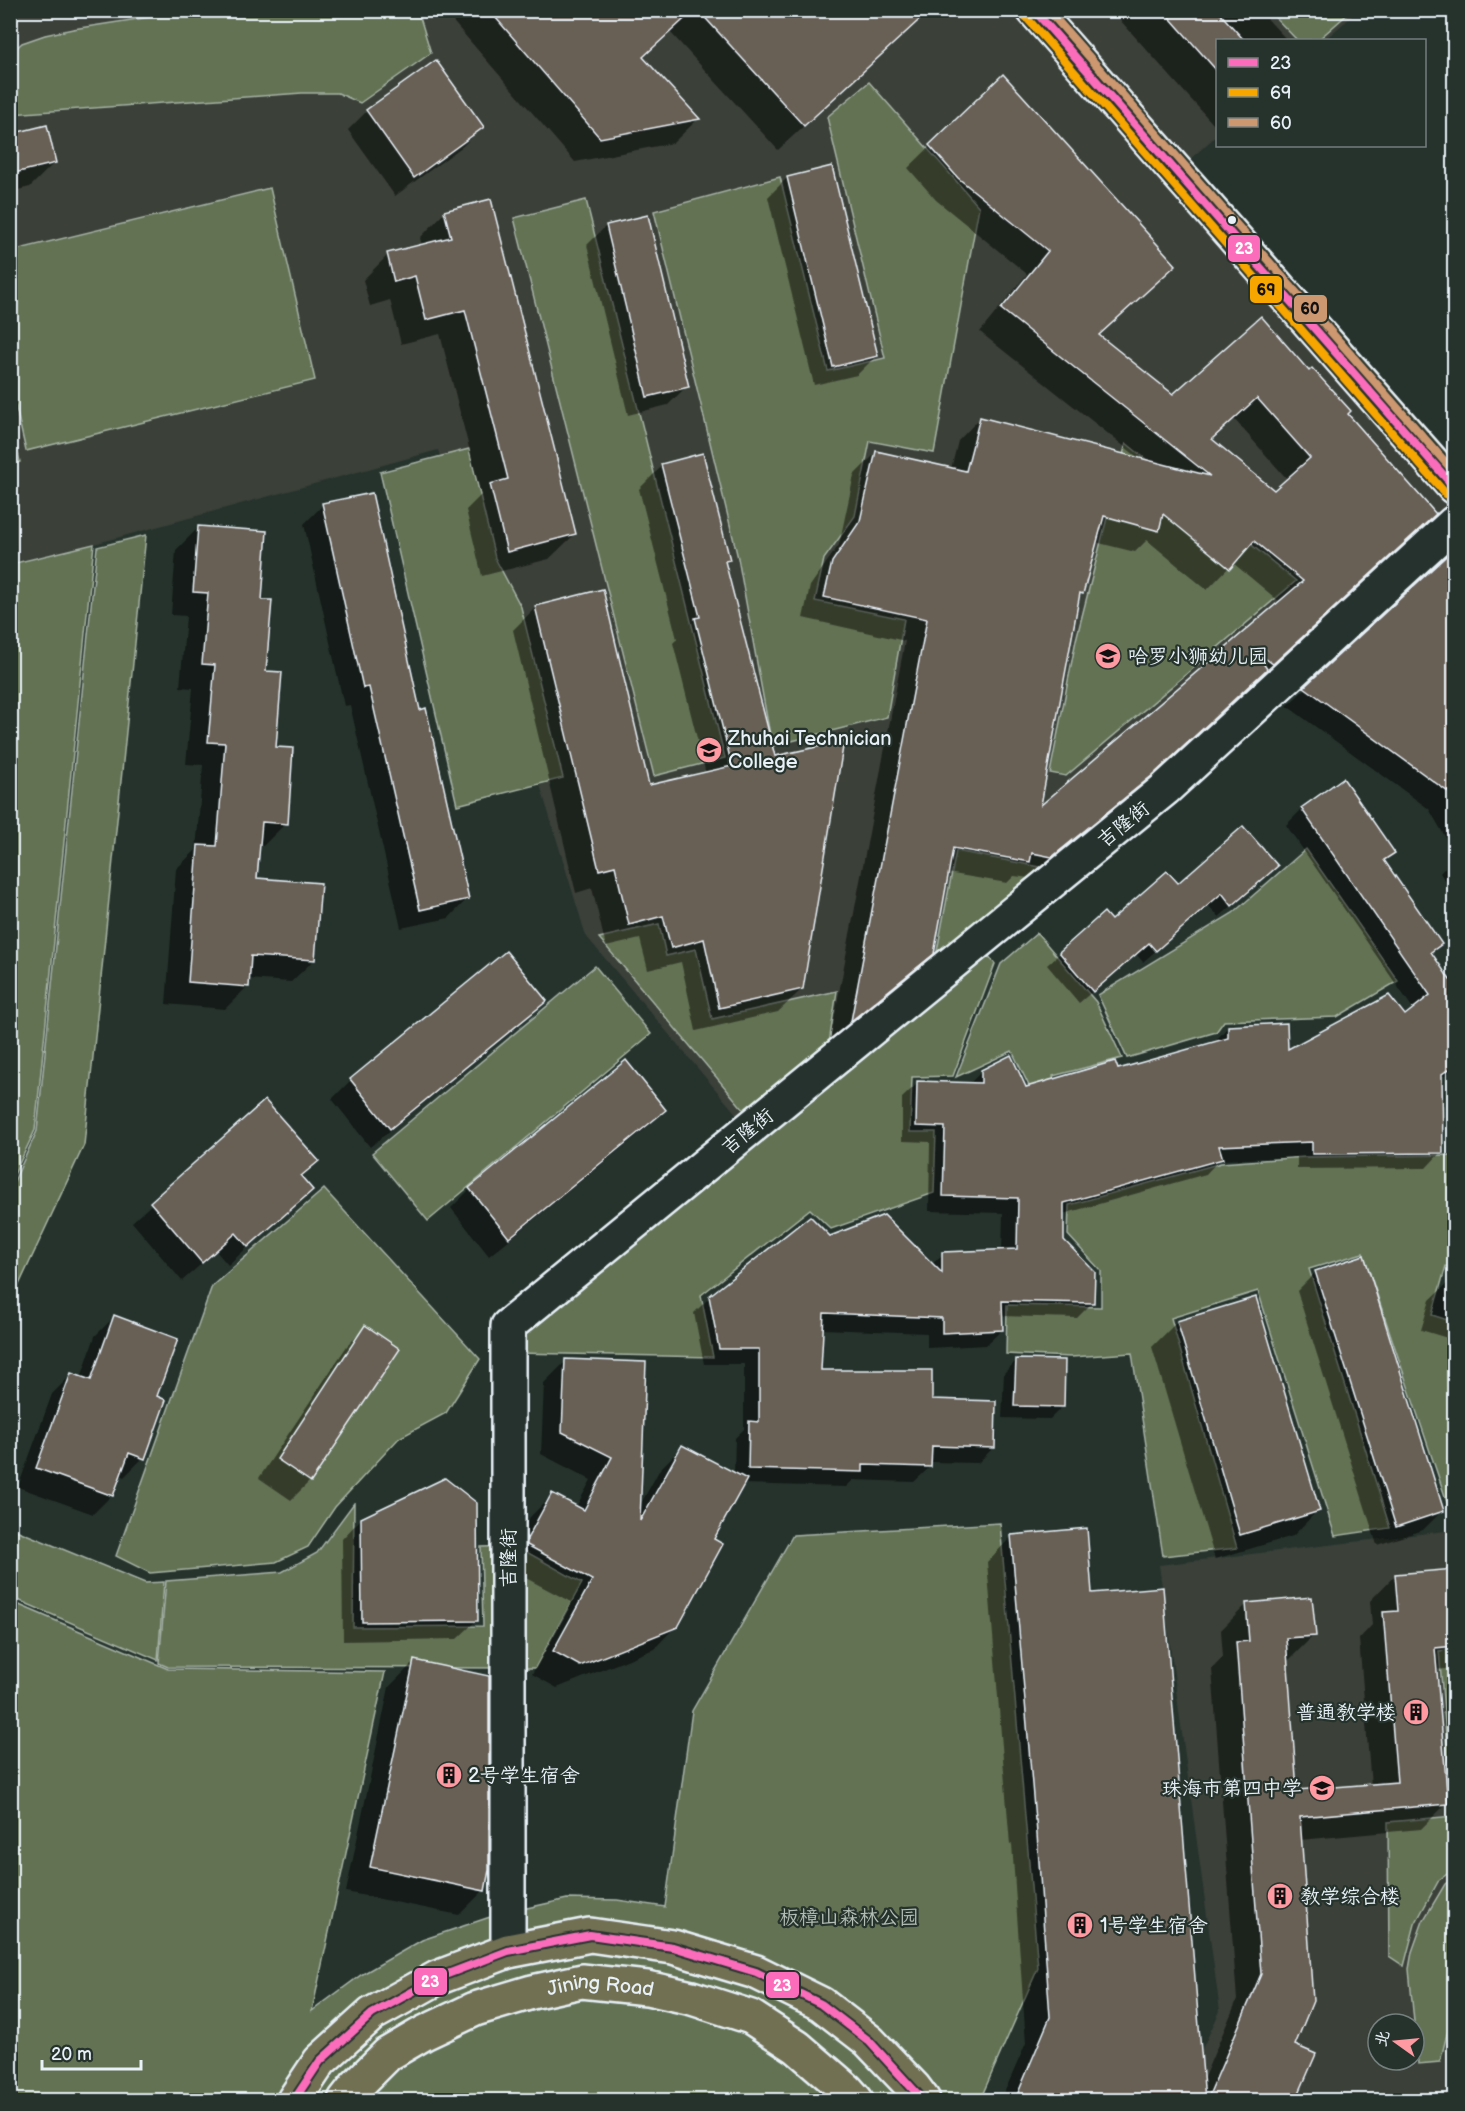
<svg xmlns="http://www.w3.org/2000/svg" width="1465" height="2111" font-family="'Balsamiq Sans','LXGW WenKai TC',sans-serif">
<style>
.built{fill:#3a4039;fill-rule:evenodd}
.green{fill:#637253;stroke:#a6b2a6;stroke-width:1.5}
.shadow{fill:#0007;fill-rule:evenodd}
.building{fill:#685e54;stroke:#e8f1f8;stroke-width:1.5;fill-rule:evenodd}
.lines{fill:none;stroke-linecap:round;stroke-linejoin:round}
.minor-casing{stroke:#e8f1f8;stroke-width:38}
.major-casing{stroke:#e8f1f8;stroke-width:38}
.minor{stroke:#26332d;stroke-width:33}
.major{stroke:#716f52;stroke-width:33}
.bus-1-casing{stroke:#26332d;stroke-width:12}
.bus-2-casing{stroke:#26332d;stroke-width:12}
.bus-3-casing{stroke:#26332d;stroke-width:12}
.bus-1{stroke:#fb6dba;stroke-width:8}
.bus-2{stroke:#f7a600;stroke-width:8}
.bus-3{stroke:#cd976f;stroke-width:8}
.bus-dot{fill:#e8f1f8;stroke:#26332d;stroke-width:2}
.labels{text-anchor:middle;stroke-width:4.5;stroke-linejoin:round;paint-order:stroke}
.poi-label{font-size:20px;fill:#e8f1f8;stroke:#26332d;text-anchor:start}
.street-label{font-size:20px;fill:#e8f1f8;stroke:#26332d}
.park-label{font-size:20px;fill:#b3beb6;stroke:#26332d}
.line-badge{stroke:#26332d;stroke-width:2}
.badge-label{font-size:16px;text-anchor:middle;font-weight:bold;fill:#fff}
.pale-badge-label{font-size:16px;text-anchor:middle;font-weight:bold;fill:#111}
</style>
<rect width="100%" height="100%" fill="#26332d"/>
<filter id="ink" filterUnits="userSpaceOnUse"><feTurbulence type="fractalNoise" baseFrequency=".0167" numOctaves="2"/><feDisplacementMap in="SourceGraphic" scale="12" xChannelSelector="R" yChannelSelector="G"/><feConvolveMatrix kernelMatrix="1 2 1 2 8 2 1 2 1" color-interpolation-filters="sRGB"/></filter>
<g filter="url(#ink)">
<!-- built -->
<g class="built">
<polygon points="10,11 1358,11 1324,40 1218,40 1217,135 1176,172 1454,487 1454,522 749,1129 586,936 438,450 94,544 11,563"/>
<path d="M1454,1530V2100H1178L1220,2011L1159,1565ZM1378,2024H1414V2060H1378Z"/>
</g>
<!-- green -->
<g class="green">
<polygon points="196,10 418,11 431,53 360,103 338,93 302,93 11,114 11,53 22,43 45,35 73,29"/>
<polygon points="1269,11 1351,11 1318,40 1297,40"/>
<polygon points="869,82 979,207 934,453 870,441 855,516 824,559 815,601 904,619 887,717 772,746 738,558 654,211 780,177 828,371 885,358 827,117"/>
<polygon points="270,188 315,380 26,451 11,386 11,251"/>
<polygon points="586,200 725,758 654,776 514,218"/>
<polygon points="11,421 20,462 11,464 10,464"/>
<polygon points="1126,443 1296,581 1066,776 1050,773 1076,640"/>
<polygon points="469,449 495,558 521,607 563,778 457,805 380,472"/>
<polygon points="146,535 84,1145 11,1302 11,1188 37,1131 97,547"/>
<polygon points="94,544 35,1130 11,1181 11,564"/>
<polygon points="1306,849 1398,981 1337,1017 1224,1021 1216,1032 1127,1058 1098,995 1233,913"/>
<polygon points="956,851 1056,870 933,972"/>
<polygon points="659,924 666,956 696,949 712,1019 837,991 827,1056 749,1116 599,938"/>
<polygon points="1037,933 1096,1002 1122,1058 1053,1076 1068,1131 1053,1135 1012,1051 956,1077 1001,964"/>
<polygon points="981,946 995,964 953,1076 912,1077 910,1132 936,1132 934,1193 831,1229 810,1209 701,1295 713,1357 516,1353 516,1328"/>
<polygon points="595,966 651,1034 428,1221 372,1153"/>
<polygon points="1454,1155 1454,1267 1446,1266 1432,1315 1454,1322 1454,1516 1452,1517 1363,1253 1309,1269 1390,1528 1335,1536 1258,1291 1171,1318 1237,1548 1163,1556 1132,1353 1071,1357 1006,1354 1007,1305 1101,1307 1101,1271 1068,1235 1069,1205 1221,1163 1305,1157"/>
<polygon points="324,1189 480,1359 446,1413 399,1438 335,1507 308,1547 276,1562 150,1573 116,1556 212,1286"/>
<polygon points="354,1503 353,1627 483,1626 481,1547 516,1546 582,1583 535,1668 168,1667 159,1663 166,1581 282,1572 317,1553"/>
<polygon points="1000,1523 1038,1968 980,2100 11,2100 10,1601 168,1669 385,1672 312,2011 361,1975 422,1940 496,1915 567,1899 617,1900 665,1907 692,1711 793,1535"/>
<polygon points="11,1528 145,1583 164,1582 158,1660 11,1597"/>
<polygon points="1454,1649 1454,1784 1450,1785 1439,1651"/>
<polygon points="1454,1816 1454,1869 1439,1880 1415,1924 1404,1966 1389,1956 1388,1822"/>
<polygon points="1454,1878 1454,2017 1447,2034 1440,2062 1418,2064 1409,1969 1412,1952 1423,1921 1445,1884"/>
</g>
<!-- shadow -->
<g class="shadow">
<polygon points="443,10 919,10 923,15 778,150 670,32 642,58 698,119 673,143 575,162"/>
<polygon points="1111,10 1259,10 1287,40 1218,40 1218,122 1214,125"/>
<path d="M1003,76L1098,336L1173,396L1261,318L1346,414L1412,536L1129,797L1029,878L1014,876L1007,883L947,873L932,953L910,976L830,1041L905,641L803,618L810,586L839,545L854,475L876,453L951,469L958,441L980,418L1140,459L980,332L1027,274L936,200L908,168ZM1234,419L1288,480L1274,492L1211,440ZM1147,540L1207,590L1233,563L1280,602L1038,809L1078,597L1082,593L1095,542L1135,552Z"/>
<polygon points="367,111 482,127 463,146 395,196 348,130"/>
<polygon points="10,136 54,163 30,187 10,192"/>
<polygon points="787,178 876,356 857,375 814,385 768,197"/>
<polygon points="445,212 575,534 549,559 482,576 466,510 481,495 440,334 401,344 390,300 370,306 363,280 388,255 422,246 420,238"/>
<polygon points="606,226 687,386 668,405 628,415 587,245"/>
<polygon points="662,466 728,560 724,563 802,989 778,1012 696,1031 681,962 648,970 640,939 606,947 592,888 576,893 513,630 536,607 648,787 706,774 673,643 677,639 639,489"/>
<polygon points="323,505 419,711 468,898 449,918 401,928 350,705 344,706 304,524"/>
<polygon points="199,527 260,601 265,672 286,823 263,846 258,845 256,879 314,960 291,982 248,979 248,986 225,1009 166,1004 176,869 196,850 203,765 186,764 193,688 180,687 186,616 171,615 176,550"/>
<polygon points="1454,550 1454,852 1429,809 1287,706"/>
<polygon points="1343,780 1393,852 1384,862 1440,944 1431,954 1454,988 1454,1068 1441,1078 1441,1152 1426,1168 1297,1169 1297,1157 1219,1160 1206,1174 1063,1214 1062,1241 1093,1302 1077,1318 1001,1316 1002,1330 986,1345 927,1348 927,1333 822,1329 820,1372 930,1401 993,1448 978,1463 930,1462 930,1467 914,1482 853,1480 846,1487 742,1484 712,1540 676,1626 654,1649 557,1688 532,1674 571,1602 505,1567 505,1563 530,1517 552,1495 576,1507 591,1480 541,1454 544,1383 566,1361 639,1507 660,1469 682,1447 734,1474 735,1438 744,1429 744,1364 704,1364 694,1313 710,1297 829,1237 931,1265 943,1254 1002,1251 1003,1213 929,1211 930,1142 902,1141 902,1098 918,1083 969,1084 982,1071 1025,1088 1117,1071 1213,1043 1228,1027 1287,1051 1405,1017 1414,1010 1286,825 1302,809"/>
<polygon points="1454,858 1454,894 1440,873"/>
<polygon points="1263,879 1219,917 1208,905 1143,962 1136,954 1079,1003 1047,965 1104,914 1111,922"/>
<polygon points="506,953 544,1001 526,1020 370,1147 332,1099 351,1080"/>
<polygon points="626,1063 664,1110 645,1129 489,1256 451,1208 470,1189"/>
<polygon points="265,1102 317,1161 300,1177 311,1190 228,1265 216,1251 182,1281 132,1222"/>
<polygon points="1316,1272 1442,1511 1423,1530 1377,1545 1297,1291"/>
<polygon points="1450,1281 1454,1282 1454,1340 1421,1330 1430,1300"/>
<polygon points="114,1317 155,1397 143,1458 124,1477 119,1475 112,1495 93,1514 18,1487 52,1394 71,1375 81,1378 95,1336"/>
<polygon points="1177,1322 1318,1510 1293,1536 1215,1559 1152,1347"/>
<polygon points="366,1327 398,1349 310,1481 291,1500 259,1478 347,1346"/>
<polygon points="1017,1360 1062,1407 1050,1419 1002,1418 1004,1373"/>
<polygon points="361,1519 477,1620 457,1639 343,1641 342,1539"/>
<polygon points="1012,1536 1091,1594 1202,2082 1237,2000 1212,1669 1223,1657 1221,1630 1246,1605 1314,1635 1289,1660 1286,1661 1296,1792 1371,1786 1359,1639 1372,1625 1370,1601 1395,1575 1454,1570 1454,1668 1435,1670 1446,1804 1421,1829 1300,1840 1293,2045 1314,2054 1295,2100 1001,2100 1026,2043 1012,1844 1010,1845 987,1562"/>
<polygon points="414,1662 484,1890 459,1915 346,1892 389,1687"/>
</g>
<!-- building -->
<g class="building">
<polygon points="489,10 694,10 643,57 700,119 600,138"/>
<polygon points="698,10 930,10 804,126"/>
<polygon points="1163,10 1217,10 1244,40 1218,40 1218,72"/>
<polygon points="436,60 484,127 414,178 366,110"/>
<path d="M1003,74L1176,265L1099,335L1173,394L1261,316L1309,371L1312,368L1351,411L1348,414L1436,514L1273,664L1255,651L1267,669L1153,775L1052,857L1032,853L1030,862L953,848L934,954L851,1021L927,619L824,597L832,562L860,521L876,451L966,471L980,417L1210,476L1001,309L1048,251L958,178L929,145ZM1257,398L1310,458L1274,490L1212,439ZM1163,514L1230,569L1254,541L1303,581L1041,805L1080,593L1083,594L1104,516L1159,531Z"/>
<polygon points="47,125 56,163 10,174 10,134"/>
<polygon points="832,166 878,356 833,367 787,177"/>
<polygon points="491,199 576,534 507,552 490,484 508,479 465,310 426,320 415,276 394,282 387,253 451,237 444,211"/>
<polygon points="648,215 689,387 647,397 606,225"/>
<polygon points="703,453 730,560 725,561 775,756 844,741 803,989 719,1008 704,939 671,948 663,916 629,925 615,866 599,870 535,606 603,589 649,785 732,766 695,618 700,617 661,464"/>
<polygon points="372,493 420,710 426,708 469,899 420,910 369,687 363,688 322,503"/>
<polygon points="198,526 267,531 262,600 272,600 266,671 282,672 276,747 293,748 288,824 262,822 257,878 321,883 315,960 251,956 249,987 188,982 198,845 217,846 225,743 208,742 215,665 202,664 208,593 193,592"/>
<polygon points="1455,548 1455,797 1304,687"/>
<polygon points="1343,778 1395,853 1384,860 1442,944 1431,952 1450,980 1455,977 1455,1065 1442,1074 1443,1153 1312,1154 1312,1142 1219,1146 1223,1159 1064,1203 1064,1240 1095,1272 1094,1303 1002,1301 1003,1330 942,1333 942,1318 824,1313 821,1370 932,1370 932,1399 996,1401 995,1448 932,1446 931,1467 863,1465 863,1472 748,1469 749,1421 759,1422 759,1349 719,1349 709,1296 810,1216 830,1236 884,1215 942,1273 942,1252 1017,1249 1018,1198 943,1196 945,1127 916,1126 917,1081 981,1083 981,1070 1011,1055 1026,1087 1115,1061 1118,1069 1228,1038 1228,1026 1287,1023 1288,1049 1389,995 1405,1015 1430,995 1301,808"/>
<polygon points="1243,826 1278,866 1232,906 1222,893 1156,951 1149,943 1093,992 1059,952 1104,912 1111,920 1167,871 1178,883"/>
<polygon points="506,951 547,1001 390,1129 350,1079"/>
<polygon points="626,1060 666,1110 509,1238 469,1188"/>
<polygon points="265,1100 319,1161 301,1176 313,1190 248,1247 236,1233 202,1263 150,1202"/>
<polygon points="1364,1255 1444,1511 1396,1527 1315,1271"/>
<polygon points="1256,1297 1320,1511 1240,1535 1177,1321"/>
<polygon points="114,1315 178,1339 157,1396 166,1400 145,1459 129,1453 113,1496 36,1468 71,1373 91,1380"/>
<polygon points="365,1325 400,1349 311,1482 277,1459"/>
<polygon points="565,1359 646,1362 640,1521 682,1445 747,1479 714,1539 723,1544 678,1627 580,1666 553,1651 592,1580 527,1545 527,1539 552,1493 584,1510 612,1457 562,1432"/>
<polygon points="1016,1359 1065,1360 1064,1407 1014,1406"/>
<polygon points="445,1478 477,1503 478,1621 362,1622 361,1518"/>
<polygon points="1087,1528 1092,1593 1163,1587 1205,2100 1015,2100 1050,2017 1036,1820 1035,1820 1011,1535"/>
<polygon points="1455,1569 1455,1646 1435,1648 1448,1804 1300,1817 1313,2001 1295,2045 1316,2054 1296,2100 1207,2100 1261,1974 1236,1642 1249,1641 1246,1603 1312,1597 1316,1636 1286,1638 1297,1790 1397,1782 1383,1612 1398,1611 1395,1574"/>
<polygon points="414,1660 489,1676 489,1870 485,1891 370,1867"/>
</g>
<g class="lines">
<defs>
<polyline id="minor" points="508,1951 508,1326 1165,789 1454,523"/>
<g id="major">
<polyline points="1034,10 1454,487"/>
<polyline points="294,2100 320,2061 372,2014 437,1978 508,1951 590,1935 673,1947 756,1972 821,2004 869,2041 914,2088 923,2100"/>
<path id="s1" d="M345,2100L356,2086L388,2054L424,2033L475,2009L532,1992L582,1981L647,1988L692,1998L751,2017L797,2047L847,2090L856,2100"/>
</g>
</defs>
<!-- minor casing -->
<use href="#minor" class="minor-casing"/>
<!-- major casing -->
<use href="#major" class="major-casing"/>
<!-- minor -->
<use href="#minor" class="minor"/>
<!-- major -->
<use href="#major" class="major"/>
<defs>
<g id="bus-1">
<polyline points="1034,10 1454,487"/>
<polyline points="294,2100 320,2061 372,2014 437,1978 508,1951 590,1935 673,1947 756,1972 821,2004 869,2041 923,2100"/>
</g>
<polyline id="bus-2" points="1026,17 1446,494"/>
<polyline id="bus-3" points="1048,10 1454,472"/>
</defs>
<!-- bus-1 casing -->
<use href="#bus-1" class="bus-1-casing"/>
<!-- bus-2 casing -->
<use href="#bus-2" class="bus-2-casing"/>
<!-- bus-3 casing -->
<use href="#bus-3" class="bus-3-casing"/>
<!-- bus-1 -->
<use href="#bus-1" class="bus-1"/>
<!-- bus-2 -->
<use href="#bus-2" class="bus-2"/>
<!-- bus-3 -->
<use href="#bus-3" class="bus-3"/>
</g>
</g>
<!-- icons -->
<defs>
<symbol id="school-disc" viewBox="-11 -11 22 22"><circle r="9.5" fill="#ff9aa2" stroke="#26332d"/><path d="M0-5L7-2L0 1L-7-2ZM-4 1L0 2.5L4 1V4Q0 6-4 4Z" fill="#111"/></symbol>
<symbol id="university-disc" viewBox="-11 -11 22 22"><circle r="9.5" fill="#ff9aa2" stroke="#26332d"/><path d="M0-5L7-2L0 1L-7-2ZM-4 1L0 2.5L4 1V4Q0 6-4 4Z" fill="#111"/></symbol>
<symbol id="building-disc" viewBox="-11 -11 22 22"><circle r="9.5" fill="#ff9aa2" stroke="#26332d"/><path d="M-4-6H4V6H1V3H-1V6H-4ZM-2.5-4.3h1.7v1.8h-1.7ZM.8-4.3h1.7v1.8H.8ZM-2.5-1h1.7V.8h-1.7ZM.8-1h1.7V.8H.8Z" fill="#111"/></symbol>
</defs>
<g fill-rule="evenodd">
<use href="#school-disc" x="1093" y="641" width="30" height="30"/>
<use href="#university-disc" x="694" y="735" width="30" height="30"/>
<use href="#building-disc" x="1401" y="1697" width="30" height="30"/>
<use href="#building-disc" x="434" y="1760" width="30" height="30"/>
<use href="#school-disc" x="1307" y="1773" width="30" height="30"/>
<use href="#building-disc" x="1265" y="1881" width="30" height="30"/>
<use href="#building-disc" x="1065" y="1910" width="30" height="30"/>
</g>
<!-- markers -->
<circle class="bus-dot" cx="1232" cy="220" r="5"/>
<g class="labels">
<!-- poi labels -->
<g class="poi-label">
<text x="1128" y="663">哈罗小狮幼儿园</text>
<text x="728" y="745">Zhuhai Technician<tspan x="728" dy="23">College</tspan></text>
<text x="1396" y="1719" text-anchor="end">普通教学楼</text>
<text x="468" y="1782">2号学生宿舍</text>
<text x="1302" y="1795" text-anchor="end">珠海市第四中学</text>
<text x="1300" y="1903">教学综合楼</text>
<text x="1100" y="1932">1号学生宿舍</text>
</g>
<!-- street labels -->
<g class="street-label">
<text transform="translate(1123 824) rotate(-39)" y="7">吉隆街</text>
<text transform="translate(747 1131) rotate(-39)" y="7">吉隆街</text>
<text transform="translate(508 1558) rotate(-90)" y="7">吉隆街</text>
<text dy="7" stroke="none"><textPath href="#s1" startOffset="290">Jining Road</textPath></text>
</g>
<!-- park labels -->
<g class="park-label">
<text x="849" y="1924">板樟山森林公园</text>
</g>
</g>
<g class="line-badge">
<rect x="1227" y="234" width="34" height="29" rx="6" fill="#fb6dba"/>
<rect x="1249" y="275" width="34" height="29" rx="6" fill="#f7a600"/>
<rect x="1293" y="294" width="35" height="29" rx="6" fill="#cd976f"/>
<rect x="413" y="1967" width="35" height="29" rx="6" fill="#fb6dba"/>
<rect x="765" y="1971" width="35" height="28" rx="6" fill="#fb6dba"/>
</g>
<g class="badge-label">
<text x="1244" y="254">23</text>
<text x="430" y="1987">23</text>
<text x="782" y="1991">23</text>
</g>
<g class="pale-badge-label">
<text x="1266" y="295">69</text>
<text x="1310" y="314">60</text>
</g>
<!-- margin -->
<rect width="1465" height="2111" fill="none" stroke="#26332d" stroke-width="36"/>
<rect x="18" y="18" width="1429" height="2075" fill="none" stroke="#e8f1f8" stroke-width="2" filter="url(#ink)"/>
<!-- legend -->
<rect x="1216" y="39" width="210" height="108" fill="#26332d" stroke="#747f7e" stroke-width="1.5"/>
<rect x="1228" y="58" width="30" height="9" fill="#fb6dba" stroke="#747f7e" stroke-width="1.5"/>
<text x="1270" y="69" font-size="18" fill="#e8f1f8">23</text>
<rect x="1228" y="88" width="30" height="9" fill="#f7a600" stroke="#747f7e" stroke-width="1.5"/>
<text x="1270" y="99" font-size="18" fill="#e8f1f8">69</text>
<rect x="1228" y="118" width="30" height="9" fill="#cd976f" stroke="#747f7e" stroke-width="1.5"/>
<text x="1270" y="129" font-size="18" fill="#e8f1f8">60</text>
<!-- north arrow -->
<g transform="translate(1396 2042) rotate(285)"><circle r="28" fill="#26332d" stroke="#747f7e" stroke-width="1.5"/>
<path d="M0-4.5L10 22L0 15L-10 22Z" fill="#ff9aa2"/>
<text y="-9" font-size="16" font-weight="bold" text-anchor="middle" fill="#e8f1f8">北</text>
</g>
<!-- scale -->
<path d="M42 2060v9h99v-9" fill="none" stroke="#e8f1f8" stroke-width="3"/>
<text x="51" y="2060" font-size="18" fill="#e8f1f8" stroke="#26332d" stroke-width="4.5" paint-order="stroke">20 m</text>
</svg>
